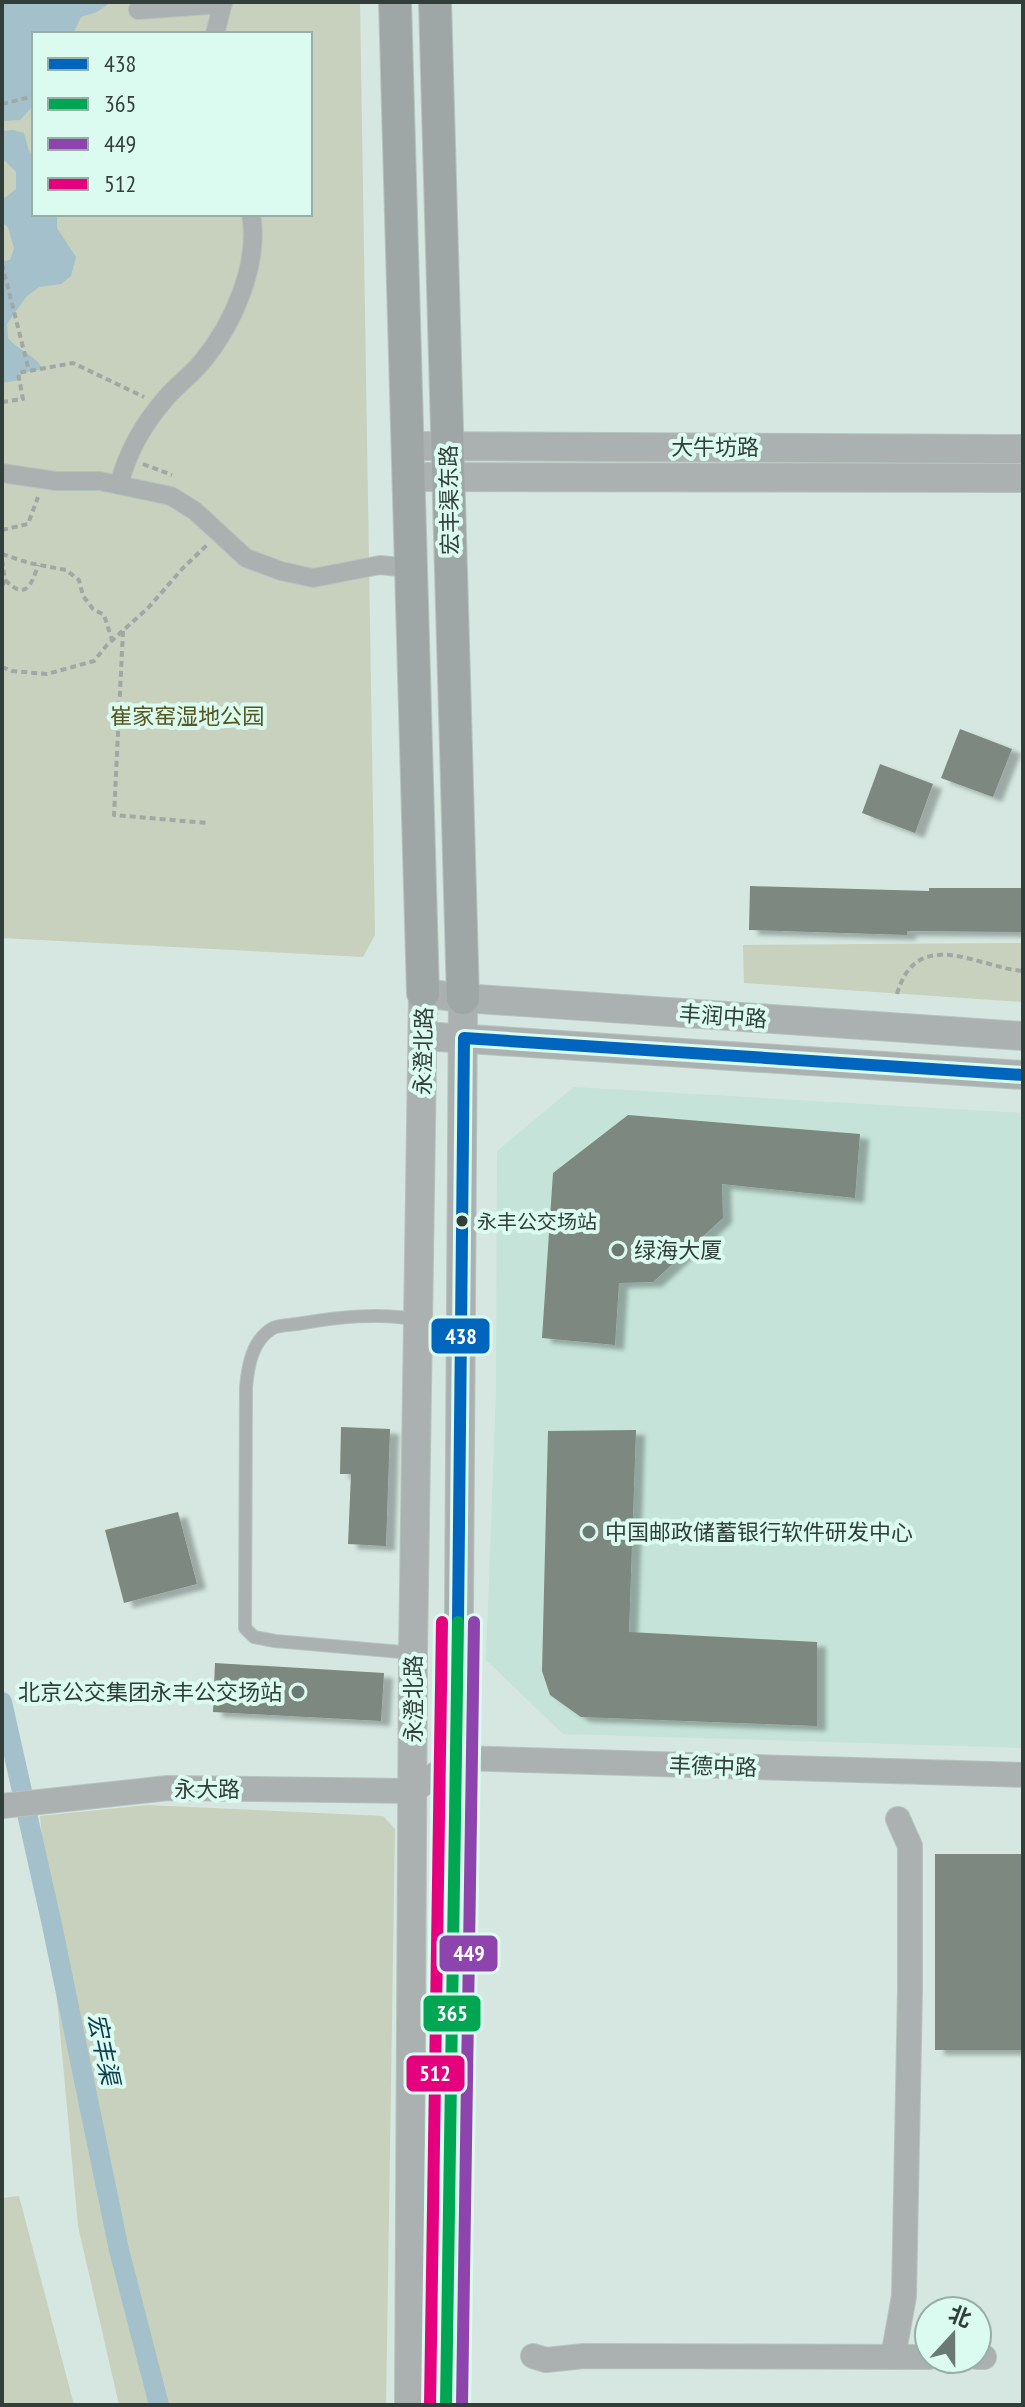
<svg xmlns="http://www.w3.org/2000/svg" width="1025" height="2407" font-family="'PT Sans Narrow','Noto Sans SC',sans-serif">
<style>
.built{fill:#c5e3d8}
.green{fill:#c8d1bd;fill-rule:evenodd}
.water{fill:#a3c0cb}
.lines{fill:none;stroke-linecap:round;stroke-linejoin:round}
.canal{stroke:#a3c0cb;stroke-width:20}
.building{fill:#7c8880;filter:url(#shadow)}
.service-casing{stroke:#b6c4be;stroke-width:14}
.pedestrian-casing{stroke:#b6c4be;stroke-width:20}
.minor-casing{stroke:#b6c4be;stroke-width:26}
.tertiary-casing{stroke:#b6c4be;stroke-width:30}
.secondary-casing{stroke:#b6c4be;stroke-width:34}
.path{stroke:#a0a8a6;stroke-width:4;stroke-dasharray:6 4;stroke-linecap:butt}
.service{stroke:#aab1b0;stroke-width:12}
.pedestrian{stroke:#aab1b0;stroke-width:18}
.minor{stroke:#aab1b0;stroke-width:24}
.tertiary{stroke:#aab1b0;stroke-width:28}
.secondary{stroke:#9fa6a6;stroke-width:32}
.bus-1-casing{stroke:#dbfbf0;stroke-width:18}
.bus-2-casing{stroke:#dbfbf0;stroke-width:18}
.bus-3-casing{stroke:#dbfbf0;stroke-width:18}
.bus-4-casing{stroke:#dbfbf0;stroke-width:18}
.bus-1{stroke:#0065bd;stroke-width:12}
.bus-2{stroke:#00a651;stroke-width:12}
.bus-3{stroke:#8e44ad;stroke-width:12}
.bus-4{stroke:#e5007d;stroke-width:12}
.bus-dot{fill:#313e3a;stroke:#dbfbf0;stroke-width:3}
.poi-dot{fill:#6a7974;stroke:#dbfbf0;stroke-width:3}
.labels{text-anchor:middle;stroke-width:8;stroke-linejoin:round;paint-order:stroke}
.bus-label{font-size:20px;fill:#313e3a;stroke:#dbfbf0;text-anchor:start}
.street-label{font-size:22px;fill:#313e3a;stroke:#dbfbf0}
.park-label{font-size:22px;fill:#565720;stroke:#dbfbf0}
.poi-label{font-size:22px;fill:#313e3a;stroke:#dbfbf0;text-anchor:start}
.water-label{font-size:24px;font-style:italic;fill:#0c3c51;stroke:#dbfbf0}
.line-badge{stroke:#dbfbf0;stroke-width:3}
.badge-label{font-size:22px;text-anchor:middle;font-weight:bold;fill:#fff}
</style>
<defs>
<filter id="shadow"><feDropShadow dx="9" dy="5" stdDeviation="2" flood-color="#0004"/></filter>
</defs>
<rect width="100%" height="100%" fill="#d5e7e0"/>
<!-- built -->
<polygon class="built" points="574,1087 1023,1113 1023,1748 563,1734 486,1660 496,1392 497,1151"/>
<!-- green -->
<g class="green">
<path d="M2,2H360L375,935L363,957L2,938ZM34,34H310V214H34Z"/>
<polygon points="1023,943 1023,1002 744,983 743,945"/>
<polygon points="147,1805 383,1816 395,1829 386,2405 119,2405 78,2226 40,1816"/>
<polygon points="19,2196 74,2405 2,2405 2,2198"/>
</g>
<!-- water -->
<g class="water">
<polygon points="2,2 111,2 97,12 81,17 73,34 34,34 34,105 20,120 2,121"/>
<path d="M13,130L24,133L29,151L34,158V214H57V228L76,257L71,276L61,284L39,287L26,297L7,324L8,338C19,351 34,354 43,369L19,373L20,380L2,383V261L10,260L14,248L8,227L2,223V200L16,189V172L2,158V131Z"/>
</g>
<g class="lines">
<!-- canal -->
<polyline class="canal" points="2,1702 52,1925 119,2250 159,2405"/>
</g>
<!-- building -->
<g class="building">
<polygon points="960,729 1012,749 993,797 941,778"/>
<polygon points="880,764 933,784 915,833 862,813"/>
<polygon points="750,886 929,891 929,888 1023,888 1023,932 907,931 907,935 749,930"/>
<polygon points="628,1115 860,1134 855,1198 722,1184 723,1218 653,1282 619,1283 615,1345 542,1338 553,1173"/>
<polygon points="341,1427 390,1429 386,1546 348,1544 351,1474 340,1474"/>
<polygon points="636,1430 629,1632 817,1642 817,1726 581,1717 550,1695 542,1671 548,1431"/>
<polygon points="178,1512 197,1584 124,1603 105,1530"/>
<polygon points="215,1663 384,1673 381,1721 213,1712"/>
<rect x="935" y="1854" width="88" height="196"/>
</g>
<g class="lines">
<defs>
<path id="service" d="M413,1653L275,1641L254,1637L245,1628L246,1387C248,1366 252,1340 273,1328C279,1325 290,1325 297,1324C338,1317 379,1312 420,1320"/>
<g id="pedestrian">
<polyline points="138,10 223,4"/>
<polyline points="215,34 223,2"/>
<polyline points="2,473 56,481 100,481 171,496 195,511 246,558 281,571 313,578 380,565 410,568"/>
<path d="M119,485C127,453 144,423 166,398C177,385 190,376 201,363C233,325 260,264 251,214"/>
</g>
<g id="minor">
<polyline points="2,1806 168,1788 413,1791 458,1758 1023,1775"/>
<polyline points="533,2356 546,2360 584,2356 929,2357"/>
<polyline points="893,2357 904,2296 910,1990 910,1846 898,1819"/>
<polyline points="977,2357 984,2357"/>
</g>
<g id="tertiary">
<polyline points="406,446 1023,449"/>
<polyline points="407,477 1023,478"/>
<polyline points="423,1036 1023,1075"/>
<polyline points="409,2405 413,1653 423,993 463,998 1023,1036"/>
<polyline points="446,2405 458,1758 463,998"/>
</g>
<g id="secondary">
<polyline points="395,2 423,993"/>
<polyline points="435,2 463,998"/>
</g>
</defs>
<!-- service casing -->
<use href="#service" class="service-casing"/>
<!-- pedestrian casing -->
<use href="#pedestrian" class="pedestrian-casing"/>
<!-- minor casing -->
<use href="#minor" class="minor-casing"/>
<!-- tertiary casing -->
<use href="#tertiary" class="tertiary-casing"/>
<!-- secondary casing -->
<use href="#secondary" class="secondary-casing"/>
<!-- path -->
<g class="path">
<polyline points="2,104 34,96"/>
<polyline points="2,264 29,371"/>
<polyline points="2,402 23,399 18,373 73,363 144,397"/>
<polyline points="143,464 172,475"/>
<polyline points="2,530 28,524 38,497"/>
<polyline points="2,554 29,563 66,570 79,580 83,596 93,609 104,615 112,640"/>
<polyline points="2,560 5,580 2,586"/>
<path d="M5,580C25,600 31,587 38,565"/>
<polyline points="123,631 114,815 207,823"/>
<polyline points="2,667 12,671 47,674 94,661 107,645 149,607 182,569 207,545"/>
<path d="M897,994C917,925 977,967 1023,971"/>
</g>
<!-- service -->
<use href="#service" class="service"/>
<!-- pedestrian -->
<use href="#pedestrian" class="pedestrian"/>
<!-- minor -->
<use href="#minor" class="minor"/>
<!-- tertiary -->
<use href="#tertiary" class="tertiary"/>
<!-- secondary -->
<use href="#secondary" class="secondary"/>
<defs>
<polyline id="bus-1" points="458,1622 464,1038 1023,1075"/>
<polyline id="bus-2" points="446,2405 458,1622"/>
<polyline id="bus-3" points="462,2405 474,1622"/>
<polyline id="bus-4" points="430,2405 442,1622"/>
</defs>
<!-- bus-1 casing -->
<use href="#bus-1" class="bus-1-casing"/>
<!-- bus-2 casing -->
<use href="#bus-2" class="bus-2-casing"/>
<!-- bus-3 casing -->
<use href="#bus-3" class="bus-3-casing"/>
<!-- bus-4 casing -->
<use href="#bus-4" class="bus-4-casing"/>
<!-- bus-1 -->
<use href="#bus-1" class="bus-1"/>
<!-- bus-2 -->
<use href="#bus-2" class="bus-2"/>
<!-- bus-3 -->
<use href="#bus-3" class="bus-3"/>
<!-- bus-4 -->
<use href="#bus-4" class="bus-4"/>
</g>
<!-- markers -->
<circle class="bus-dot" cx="462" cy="1221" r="7"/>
<g class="poi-dot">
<circle cx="618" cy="1250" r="8"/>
<circle cx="589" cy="1532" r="8"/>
<circle cx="298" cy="1692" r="8"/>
</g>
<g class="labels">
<!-- bus labels -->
<g class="bus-label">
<text x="477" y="1229">永丰公交场站</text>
</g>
<!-- street labels -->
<g class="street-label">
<text x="715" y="455">大牛坊路</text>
<text transform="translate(449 500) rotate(-91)" y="8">宏丰渠东路</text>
<text transform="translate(723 1016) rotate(4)" y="8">丰润中路</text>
<text transform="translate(423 1051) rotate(-89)" y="8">永澄北路</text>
<text transform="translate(413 1699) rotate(-90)" y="8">永澄北路</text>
<text transform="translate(713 1766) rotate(2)" y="8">丰德中路</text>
<text x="207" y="1797">永大路</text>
</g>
<!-- park labels -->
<g class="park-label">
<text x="187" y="724">崔家窑湿地公园</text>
</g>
<!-- poi labels -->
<g class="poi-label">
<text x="634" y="1258">绿海大厦</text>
<text x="605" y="1540">中国邮政储蓄银行软件研发中心</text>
<text x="282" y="1700" text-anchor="end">北京公交集团永丰公交场站</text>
</g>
<!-- water labels -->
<g class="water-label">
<text transform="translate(103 2049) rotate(78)" y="8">宏丰渠</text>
</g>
</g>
<g class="line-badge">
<rect x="430" y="1317" width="61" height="38" rx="8" fill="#0065bd"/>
<rect x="438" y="1934" width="61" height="39" rx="8" fill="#8e44ad"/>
<rect x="422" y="1994" width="60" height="39" rx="8" fill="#00a651"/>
<rect x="405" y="2054" width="61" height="39" rx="8" fill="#e5007d"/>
</g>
<g class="badge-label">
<text x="461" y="1344">438</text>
<text x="469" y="1961">449</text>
<text x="452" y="2021">365</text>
<text x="435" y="2081">512</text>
</g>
<!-- border -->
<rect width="1025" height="2407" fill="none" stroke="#313e3a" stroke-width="8"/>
<!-- legend -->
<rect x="32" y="32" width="280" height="184" fill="#dbfbf0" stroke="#97afa7" stroke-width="2"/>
<rect x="48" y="58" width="40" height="12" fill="#0065bd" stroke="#97afa7" stroke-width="2"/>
<text x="104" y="72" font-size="24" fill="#313e3a">438</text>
<rect x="48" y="98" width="40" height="12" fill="#00a651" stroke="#97afa7" stroke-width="2"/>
<text x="104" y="112" font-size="24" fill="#313e3a">365</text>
<rect x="48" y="138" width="40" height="12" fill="#8e44ad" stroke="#97afa7" stroke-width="2"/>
<text x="104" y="152" font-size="24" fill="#313e3a">449</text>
<rect x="48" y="178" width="40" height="12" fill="#e5007d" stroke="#97afa7" stroke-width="2"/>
<text x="104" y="192" font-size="24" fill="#313e3a">512</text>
<!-- north arrow -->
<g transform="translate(953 2335) rotate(21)"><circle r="38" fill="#dbfbf0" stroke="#97afa7" stroke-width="2"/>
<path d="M0-6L14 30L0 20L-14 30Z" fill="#6a7974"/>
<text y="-12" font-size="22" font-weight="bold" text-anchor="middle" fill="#313e3a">北</text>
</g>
</svg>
